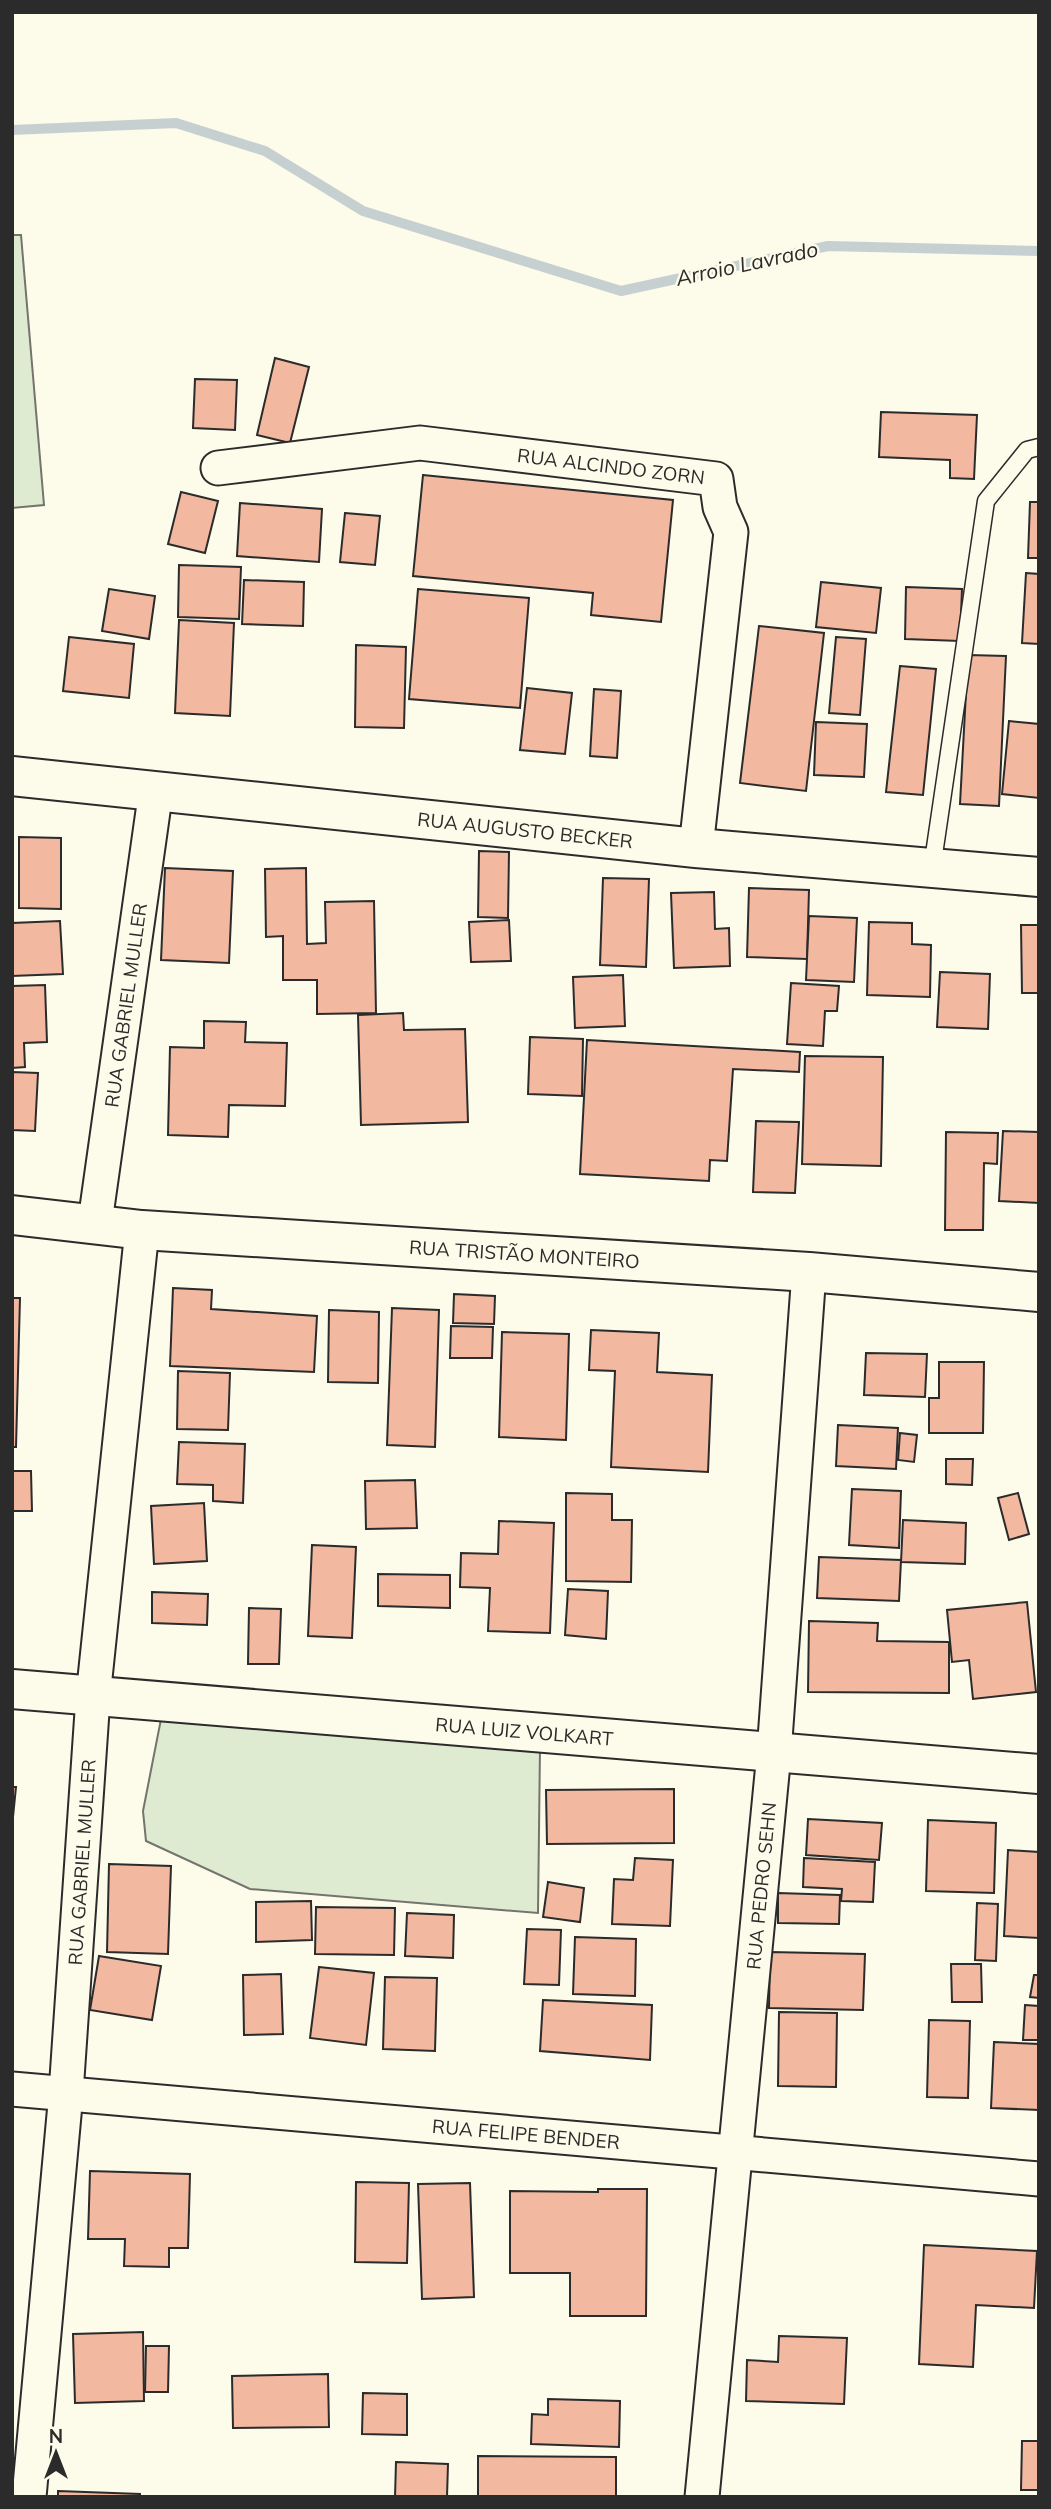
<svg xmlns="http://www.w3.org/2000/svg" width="1051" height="2509" font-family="Mulish,sans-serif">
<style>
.green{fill:#deebd1;stroke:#74746e;stroke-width:2}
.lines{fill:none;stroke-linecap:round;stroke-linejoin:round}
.stream{stroke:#c7d0d0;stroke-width:10}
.building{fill:#f2b8a0;stroke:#2b2b2b;stroke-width:2}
.lane-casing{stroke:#2b2b2b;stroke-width:19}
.street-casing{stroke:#2b2b2b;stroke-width:37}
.secondary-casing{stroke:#2b2b2b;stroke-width:42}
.lane{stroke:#fdfbea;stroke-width:16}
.street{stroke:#fdfbea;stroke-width:33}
.secondary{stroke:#fdfbea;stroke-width:38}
.labels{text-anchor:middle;stroke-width:5;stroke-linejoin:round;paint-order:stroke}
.street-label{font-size:19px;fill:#2b2b2b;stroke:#fdfbea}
.water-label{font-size:21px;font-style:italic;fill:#2b2b2b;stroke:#fdfbea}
</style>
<rect width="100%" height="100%" fill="#fdfbea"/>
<!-- green -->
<g class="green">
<polygon points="12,235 21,235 44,505 12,508"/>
<polygon points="161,1719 540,1748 538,1913 250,1889 146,1841 143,1811"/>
</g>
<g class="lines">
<!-- stream -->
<polyline class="stream" points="12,130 176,123 265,151 363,211 621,291 828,246 1039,251"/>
</g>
<!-- building -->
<g class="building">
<polygon points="275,358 309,367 290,443 257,435"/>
<polygon points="195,379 237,380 235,430 193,428"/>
<polygon points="881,412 977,415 974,479 950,478 950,460 879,457"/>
<polygon points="423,475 673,500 661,622 591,615 593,593 413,576"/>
<polygon points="181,492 218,501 205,553 168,544"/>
<polygon points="1030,502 1039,502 1039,558 1028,558"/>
<polygon points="240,503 322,509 319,562 237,556"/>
<polygon points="345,513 380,516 375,565 340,562"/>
<polygon points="179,565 241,567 239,619 178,617"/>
<polygon points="1026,573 1039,574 1039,644 1022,643"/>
<polygon points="244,580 304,582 303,626 242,624"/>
<polygon points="821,582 881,588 876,633 816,627"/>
<polygon points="906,587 962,589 960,641 905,639"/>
<polygon points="109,589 155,596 149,639 102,631"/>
<polygon points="418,589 529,598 520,708 409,699"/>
<polygon points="179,620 234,623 230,716 175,713"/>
<polygon points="759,626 824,633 806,791 740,783"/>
<polygon points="69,637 134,644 129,698 63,691"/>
<polygon points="836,637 866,639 860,715 829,713"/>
<polygon points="356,645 406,647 404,728 355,727"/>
<polygon points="968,655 1006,656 999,806 960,804"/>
<polygon points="900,666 936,669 923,795 886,792"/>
<polygon points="527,688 572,693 565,754 520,750"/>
<polygon points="594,689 621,691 617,758 590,756"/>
<polygon points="1009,721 1039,724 1039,798 1002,794"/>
<polygon points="816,722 867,724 864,777 814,775"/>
<polygon points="19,837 61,838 61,909 19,908"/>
<polygon points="479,851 509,852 508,918 478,917"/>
<polygon points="165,868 233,871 229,963 161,960"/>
<polygon points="306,868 307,944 326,943 325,902 374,901 376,1013 317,1014 317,980 283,980 283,936 266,937 265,869"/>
<polygon points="603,878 649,879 646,967 600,965"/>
<polygon points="749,888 809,890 807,959 747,957"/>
<polygon points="714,892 715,929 729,928 730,966 674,968 671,893"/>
<polygon points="809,916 857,918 854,982 806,980"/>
<polygon points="509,920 511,961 471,962 469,922"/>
<polygon points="60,921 63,974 12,976 12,923"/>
<polygon points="869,922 912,923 912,944 931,945 930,997 867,995"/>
<polygon points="1021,925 1039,925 1039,993 1022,993"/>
<polygon points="940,972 990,974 988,1029 937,1027"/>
<polygon points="623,975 625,1026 575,1028 573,977"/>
<polygon points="791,983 839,986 837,1011 825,1011 823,1046 787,1044"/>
<polygon points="45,985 47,1042 24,1043 25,1067 12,1068 12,986"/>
<polygon points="403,1013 404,1030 465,1029 468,1122 361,1125 358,1015"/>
<polygon points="204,1021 246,1022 245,1042 287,1043 285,1106 229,1105 228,1137 168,1135 170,1047 204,1048"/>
<polygon points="530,1037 583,1039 582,1096 528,1094"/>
<polygon points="587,1040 800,1052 799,1072 733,1069 727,1161 710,1160 709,1181 580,1174"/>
<polygon points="805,1056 883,1057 881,1166 802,1164"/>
<polygon points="12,1072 38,1073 35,1131 12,1130"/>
<polygon points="756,1121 799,1122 795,1193 753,1192"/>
<polygon points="1003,1131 1039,1132 1039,1203 999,1201"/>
<polygon points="946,1132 998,1133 997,1164 984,1163 983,1230 945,1230"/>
<polygon points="173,1288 212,1290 211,1309 317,1316 314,1372 170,1366"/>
<polygon points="454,1294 495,1296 494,1324 453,1323"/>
<polygon points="12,1298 20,1298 16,1447 12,1447"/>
<polygon points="392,1308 439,1310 435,1447 387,1445"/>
<polygon points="329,1310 379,1312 378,1383 328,1382"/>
<polygon points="451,1326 493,1327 492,1358 450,1358"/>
<polygon points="591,1330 659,1333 657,1372 712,1375 708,1472 611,1467 615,1371 589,1370"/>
<polygon points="502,1332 569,1334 566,1440 499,1437"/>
<polygon points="866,1353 927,1354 925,1397 864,1395"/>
<polygon points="939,1362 984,1362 983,1433 929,1433 929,1398 939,1398"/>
<polygon points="178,1371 230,1373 228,1430 177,1429"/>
<polygon points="838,1425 898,1428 896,1469 836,1466"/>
<polygon points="900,1433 917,1435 914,1462 898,1460"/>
<polygon points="179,1442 245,1444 243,1503 213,1501 213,1485 177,1484"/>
<polygon points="946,1459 973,1459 972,1485 946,1484"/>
<polygon points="12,1471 31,1471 32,1511 12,1511"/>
<polygon points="415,1480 417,1528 366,1529 365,1481"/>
<polygon points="852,1489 901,1491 899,1548 849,1545"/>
<polygon points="566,1493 612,1494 612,1520 632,1520 631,1582 566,1581"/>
<polygon points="1018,1493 1029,1534 1009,1540 998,1498"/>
<polygon points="204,1503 207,1561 154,1564 151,1506"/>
<polygon points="903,1520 966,1523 965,1564 901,1562"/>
<polygon points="499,1521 554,1523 550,1633 488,1631 490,1588 460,1587 461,1553 498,1554"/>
<polygon points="312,1545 356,1547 352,1638 308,1636"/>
<polygon points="819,1557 901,1560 899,1601 817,1598"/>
<polygon points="378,1574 450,1575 450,1608 378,1606"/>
<polygon points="568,1589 608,1591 606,1639 565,1635"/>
<polygon points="152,1592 208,1594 207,1625 152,1623"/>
<polygon points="1027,1602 1036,1692 973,1699 969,1660 952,1662 947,1610"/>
<polygon points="249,1608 281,1609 279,1664 248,1664"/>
<polygon points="809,1621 878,1623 877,1641 949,1642 949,1693 808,1692"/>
<polygon points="12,1787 16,1787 12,1827"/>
<polygon points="674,1789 674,1843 547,1844 546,1790"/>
<polygon points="808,1819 882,1823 879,1860 806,1855"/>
<polygon points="928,1820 996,1823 994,1893 926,1891"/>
<polygon points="1008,1850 1039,1852 1039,1938 1004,1936"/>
<polygon points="635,1858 673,1860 670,1926 612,1924 614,1879 633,1880"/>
<polygon points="804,1858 875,1862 873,1902 841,1901 842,1889 803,1887"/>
<polygon points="109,1864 171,1866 168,1954 107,1952"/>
<polygon points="548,1882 584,1888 580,1922 543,1917"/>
<polygon points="778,1893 840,1895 839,1924 778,1923"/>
<polygon points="311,1901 312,1940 256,1942 256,1902"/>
<polygon points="977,1903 998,1904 996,1961 975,1960"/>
<polygon points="316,1907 395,1908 394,1955 315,1954"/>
<polygon points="407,1913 454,1915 453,1958 405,1956"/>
<polygon points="527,1929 561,1930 559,1985 524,1984"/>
<polygon points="575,1937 636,1939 635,1996 573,1994"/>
<polygon points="770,1952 865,1954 863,2010 769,2008"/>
<polygon points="99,1956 161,1966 152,2020 90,2010"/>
<polygon points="951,1964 981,1964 982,2002 952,2002"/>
<polygon points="319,1967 374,1973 366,2045 310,2038"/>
<polygon points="281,1974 283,2034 244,2035 243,1975"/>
<polygon points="1034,1975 1039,1975 1039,1998 1030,1997"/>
<polygon points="385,1977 437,1978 435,2051 383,2049"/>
<polygon points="543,2000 652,2005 650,2060 540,2051"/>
<polygon points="1025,2005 1039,2006 1039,2040 1023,2040"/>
<polygon points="779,2012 837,2013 836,2087 778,2086"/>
<polygon points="929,2020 970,2021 968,2098 927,2097"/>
<polygon points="994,2042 1039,2044 1039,2110 991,2108"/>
<polygon points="90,2171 190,2174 188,2248 169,2248 169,2267 124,2266 125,2239 88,2239"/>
<polygon points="356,2182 409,2183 407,2263 355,2262"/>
<polygon points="470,2183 474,2297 422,2299 418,2184"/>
<polygon points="598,2189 647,2189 646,2316 570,2316 570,2273 510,2273 510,2191 598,2192"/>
<polygon points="924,2245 1037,2251 1034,2308 976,2305 973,2367 919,2364"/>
<polygon points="143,2332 144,2401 75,2403 73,2334"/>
<polygon points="779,2336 847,2338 844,2404 746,2401 747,2360 778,2362"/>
<polygon points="146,2346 169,2346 168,2392 145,2392"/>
<polygon points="328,2374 329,2427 233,2428 232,2376"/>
<polygon points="363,2393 407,2394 407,2435 362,2434"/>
<polygon points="548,2399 620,2401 619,2447 531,2444 532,2414 548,2415"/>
<polygon points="1022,2441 1039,2441 1039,2490 1021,2490"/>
<polygon points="478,2456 616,2457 616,2497 478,2497"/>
<polygon points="396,2462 448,2464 447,2497 395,2497"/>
<polygon points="58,2491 140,2494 140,2497 58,2497"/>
</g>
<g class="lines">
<defs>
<polyline id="lane" points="932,868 986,501 1027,450 1039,447"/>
<g id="street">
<path id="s1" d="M218,468L420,443L716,479L720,507L731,532L696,848"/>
<path id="s2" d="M95,1222L156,790"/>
<path id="s3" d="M12,2089L1039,2179"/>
<path id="s4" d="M29,2497L66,2093L93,1697L142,1230"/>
<path id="s5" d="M702,2497L774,1753L809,1272"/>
</g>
<g id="secondary">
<path id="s6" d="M12,776L696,848L1039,877"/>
<path id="s7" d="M12,1215L142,1230L809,1272L1039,1292"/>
<path id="s8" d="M12,1689L1039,1774"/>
</g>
</defs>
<!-- lane casing -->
<use href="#lane" class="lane-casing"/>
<!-- street casing -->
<use href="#street" class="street-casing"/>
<!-- secondary casing -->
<use href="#secondary" class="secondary-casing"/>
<!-- lane -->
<use href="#lane" class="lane"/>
<!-- street -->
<use href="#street" class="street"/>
<!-- secondary -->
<use href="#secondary" class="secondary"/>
</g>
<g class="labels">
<!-- street labels -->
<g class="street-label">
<text dy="7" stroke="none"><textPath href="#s1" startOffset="396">RUA ALCINDO ZORN</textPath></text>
<text dy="7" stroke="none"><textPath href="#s6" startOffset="516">RUA AUGUSTO BECKER</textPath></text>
<text dy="7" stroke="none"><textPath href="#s2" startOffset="219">RUA GABRIEL MULLER</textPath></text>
<text dy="7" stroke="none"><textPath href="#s7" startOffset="514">RUA TRISTÃO MONTEIRO</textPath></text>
<text dy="7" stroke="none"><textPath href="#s8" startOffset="514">RUA LUIZ VOLKART</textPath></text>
<text dy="7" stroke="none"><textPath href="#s4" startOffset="637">RUA GABRIEL MULLER</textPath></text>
<text dy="7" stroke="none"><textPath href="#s5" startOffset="614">RUA PEDRO SEHN</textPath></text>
<text dy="7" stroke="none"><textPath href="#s3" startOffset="516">RUA FELIPE BENDER</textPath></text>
</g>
<!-- water labels -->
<g class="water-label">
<text transform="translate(747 264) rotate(-12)" y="7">Arroio Lavrado</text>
</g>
</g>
<!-- border -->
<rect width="1051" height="2509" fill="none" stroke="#2b2b2b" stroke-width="28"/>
<!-- north arrow -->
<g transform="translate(56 2453)" stroke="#fdfbea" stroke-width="5" paint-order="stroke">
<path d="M0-5L12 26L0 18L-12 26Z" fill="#2b2b2b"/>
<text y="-10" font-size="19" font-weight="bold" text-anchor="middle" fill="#2b2b2b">N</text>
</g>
</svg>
